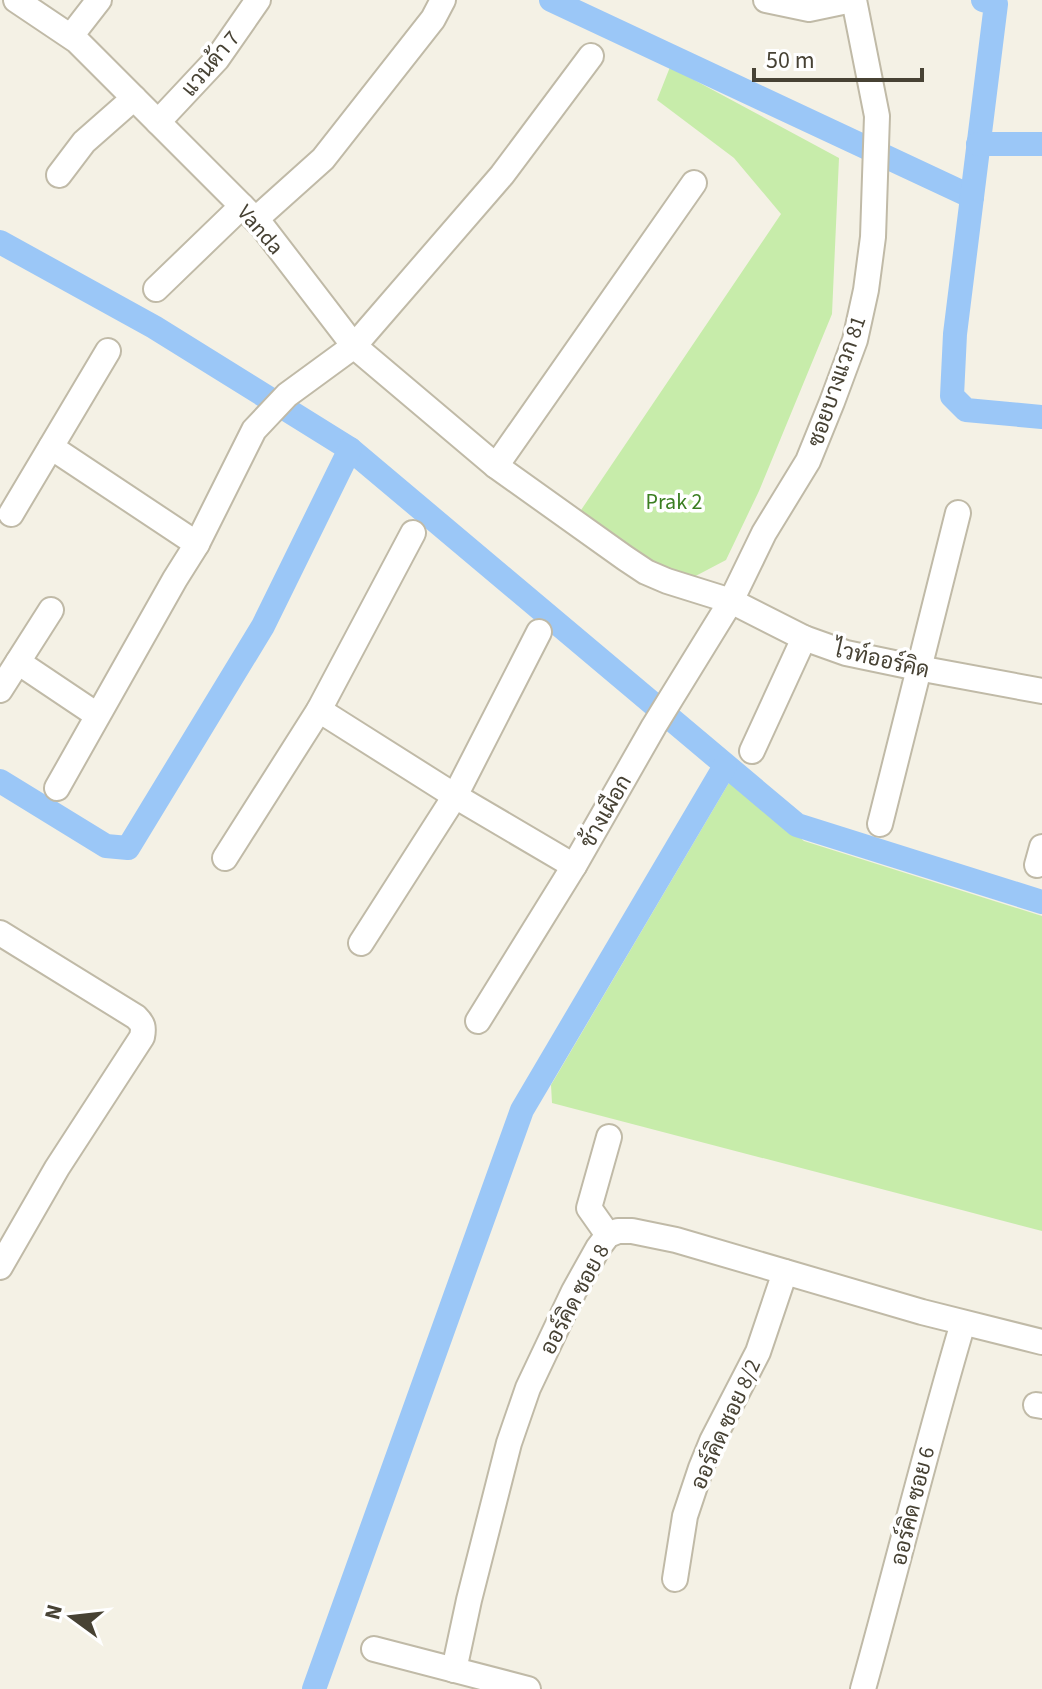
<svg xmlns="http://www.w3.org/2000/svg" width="1042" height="1689" font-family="'Source Sans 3',Sarabun,sans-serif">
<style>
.green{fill:#c7ecaa}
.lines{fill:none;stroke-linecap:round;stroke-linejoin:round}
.canal{stroke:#9bc7f7;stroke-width:24}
.minor-casing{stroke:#c0baa7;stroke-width:28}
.minor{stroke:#fff;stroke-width:24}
.labels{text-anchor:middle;stroke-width:7;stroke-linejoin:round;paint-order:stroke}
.street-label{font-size:22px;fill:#474234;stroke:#fff}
.park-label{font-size:22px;fill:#3b7e22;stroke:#fff}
</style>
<rect width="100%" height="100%" fill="#f4f1e5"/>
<!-- green -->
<g class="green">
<polygon points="670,67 839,158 832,314 759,491 726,560 688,580 633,567 575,519 781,214 734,158 657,100"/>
<polygon points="730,781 804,841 1042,916 1042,1231 552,1103 551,1085"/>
</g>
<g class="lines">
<!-- canal -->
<g class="canal">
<polyline points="551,0 972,197"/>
<polyline points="983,0 996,4 955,334 952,396 966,410 1042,417"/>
<polyline points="978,144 1042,144"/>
<polyline points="0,242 154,327 350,449 797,825 1042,902"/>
<polyline points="0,781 106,846 128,848 263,626 350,449"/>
<polyline points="314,1689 522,1110 725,766"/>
</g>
<defs>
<g id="minor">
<polyline points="16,0 77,41 262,226 354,346 496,466 625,558 646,572 667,581 731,601 804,638 846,653 918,668 1042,691"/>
<polyline points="766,0 809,9 852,0"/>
<polyline points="71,36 99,0"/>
<polyline points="158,122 217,59 258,0"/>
<polyline points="59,175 84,142 134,98"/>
<polyline points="256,219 323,159 433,19 443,0"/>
<polyline points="156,289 242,206"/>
<polyline points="51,447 197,544"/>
<polyline points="496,466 694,183"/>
<polyline points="11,514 108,351"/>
<polyline points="18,662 97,715"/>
<polyline points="0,690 51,610"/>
<polyline points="319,710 455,796 574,866"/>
<polyline points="752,751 804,638"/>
<polyline points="57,788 175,579 197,544 254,430 287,395 354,346 502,175 591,56"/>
<polyline points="880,824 958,513"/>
<polyline points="225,858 319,710 413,533"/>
<polyline points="1037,865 1042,847"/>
<path d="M0,933L136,1017C143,1024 144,1027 142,1037L57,1168L0,1267"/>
<polyline points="361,943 455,796 539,632"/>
<polyline points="478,1021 574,866 654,726 731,601 764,533 808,461 832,402 855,340 866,290 873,237 877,116 854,0"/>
<polyline points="608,1235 589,1208 609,1137"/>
<polyline points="1036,1405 1042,1406"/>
<polyline points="675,1579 685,1516 701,1468 712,1441 758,1352 785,1272"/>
<polyline points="374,1649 528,1689"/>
<polyline points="454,1670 469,1600 509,1443 528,1388 574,1291 598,1248 608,1235 618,1231 632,1231 676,1240 922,1312 1042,1342"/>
<path d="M863,1689C897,1567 927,1444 963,1323"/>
</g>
</defs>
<!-- minor casing -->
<use href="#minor" class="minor-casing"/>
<!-- minor -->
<use href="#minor" class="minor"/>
</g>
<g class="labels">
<!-- street labels -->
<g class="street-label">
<text transform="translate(210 63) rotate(-50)" y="8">แวนด้า 7</text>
<text transform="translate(261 229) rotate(49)" y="8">Vanda</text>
<text transform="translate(836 381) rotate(-71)" y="8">ซอยบางแวก 81</text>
<text transform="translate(882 659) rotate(13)" y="8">ไวท์ออร์คิด</text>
<text transform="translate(605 811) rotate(-60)" y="8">ช้างเผือก</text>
<text transform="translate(574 1299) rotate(-62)" y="8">ออร์คิด ซอย 8</text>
<text transform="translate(725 1424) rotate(-66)" y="8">ออร์คิด ซอย 8/2</text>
<text transform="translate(912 1506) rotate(-76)" y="8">ออร์คิด ซอย 6</text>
</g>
<!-- park labels -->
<g class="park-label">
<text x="674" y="509">Prak 2</text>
</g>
</g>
<!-- north arrow -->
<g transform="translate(72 1617) rotate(285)" stroke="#ffffff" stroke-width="6" paint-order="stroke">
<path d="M0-6L14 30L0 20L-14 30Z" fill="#474234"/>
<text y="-12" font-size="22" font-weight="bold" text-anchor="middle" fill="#474234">N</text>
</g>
<!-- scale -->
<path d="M754 68v12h168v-12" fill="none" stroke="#474234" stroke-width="4"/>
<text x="766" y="68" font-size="24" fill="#474234" stroke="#ffffff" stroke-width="6" paint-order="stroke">50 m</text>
</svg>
